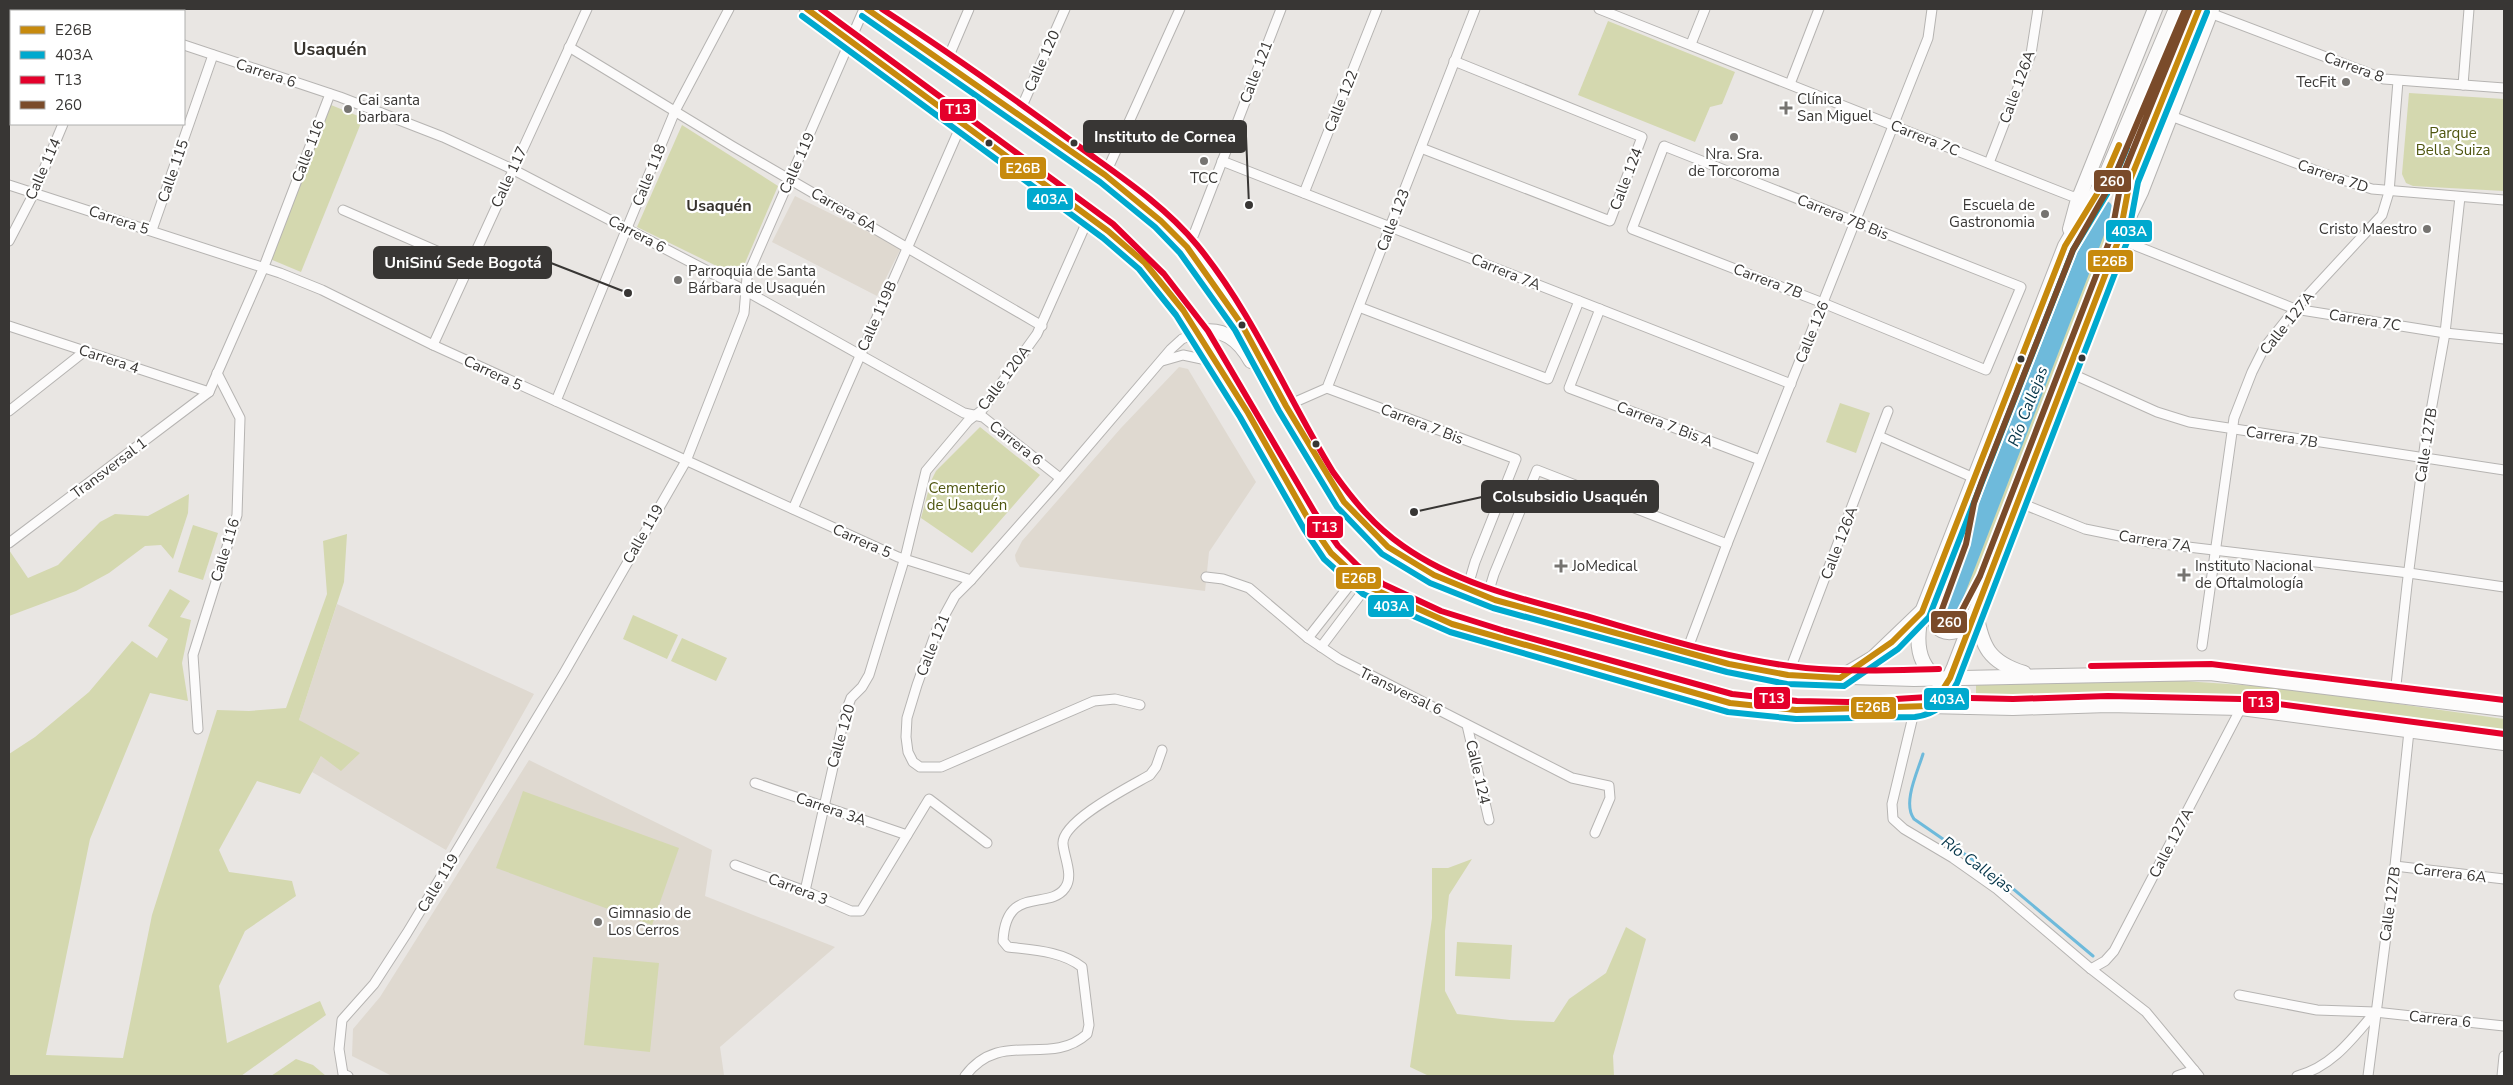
<svg xmlns="http://www.w3.org/2000/svg" width="2513" height="1085" font-family="'Nunito Sans',sans-serif">
<style>
.built{fill:#dfd9d0}
.green{fill:#d4d8af}
.lines{fill:none;stroke-linecap:round;stroke-linejoin:round}
.stream{stroke:#6ebadb;stroke-width:3}
.river{stroke:#6ebadb;stroke-width:20}
.minor-casing{stroke:#b6b4b2;stroke-width:11}
.primary-casing{stroke:#b6b4b2;stroke-width:16}
.minor{stroke:#fcfbfb;stroke-width:9}
.primary{stroke:#fcfbfb;stroke-width:14}
.bus-1-casing{stroke:#fff;stroke-width:10}
.bus-2-casing{stroke:#fff;stroke-width:10}
.bus-3-casing{stroke:#fff;stroke-width:10}
.bus-4-casing{stroke:#fff;stroke-width:10}
.bus-1{stroke:#c78a0d;stroke-width:6}
.bus-2{stroke:#00a9ce;stroke-width:6}
.bus-3{stroke:#e4002b;stroke-width:6}
.bus-4{stroke:#7a4b2a;stroke-width:6}
.poi-dot{fill:#767471;stroke:#fff;stroke-width:2}
.bus-dot{fill:#383634;stroke:#fff;stroke-width:2}
.labels{text-anchor:middle;stroke-width:4.5;stroke-linejoin:round;paint-order:stroke}
.street-label{font-size:15px;fill:#383634;stroke:#fff}
.poi-label{font-size:15px;fill:#383634;stroke:#fff;text-anchor:start}
.park-label{font-size:15px;fill:#4f5610;stroke:#fff}
.neighbourhood-label{font-size:16px;font-weight:bold;fill:#37332d;stroke:#fff}
.water-label{font-size:16px;font-style:italic;fill:#06364a;stroke:#fff}
.quarter-label{font-size:18px;font-weight:bold;fill:#37332d;stroke:#fff}
.leader{fill:none;stroke:#383634;stroke-width:2}
.callout-dot{fill:#383634;stroke:#fff;stroke-width:2}
.callout{fill:#383634;stroke:#383634;stroke-width:2}
.callout-label{font-size:16px;text-anchor:middle;font-weight:bold;fill:#fff}
.line-badge{stroke:#fff;stroke-width:2}
.badge-label{font-size:14px;text-anchor:middle;font-weight:bold;fill:#fff}
</style>
<rect width="100%" height="100%" fill="#e9e6e3"/>
<!-- built -->
<g class="built">
<polygon points="795,196 901,248 877,296 772,242"/>
<polygon points="1179,367 1188,369 1256,482 1209,552 1205,591 1020,567 1016,561 1015,555 1022,541 1121,428"/>
<polygon points="337,604 534,694 446,850 312,772 321,756 299,720"/>
<polygon points="529,760 712,850 705,896 835,947 720,1047 724,1075 392,1076 352,1056 353,1029 380,997"/>
</g>
<!-- green -->
<g class="green">
<polygon points="9,9 100,9 99,11 11,11 11,56 9,55"/>
<polygon points="1608,21 1735,72 1722,104 1710,107 1695,142 1578,95"/>
<polygon points="2409,93 2504,99 2504,191 2413,186 2406,183 2402,174"/>
<polygon points="331,105 363,118 301,272 270,259"/>
<polygon points="682,125 778,186 739,277 637,227"/>
<polygon points="2098,211 2113,217 2110,240 2098,282 1989,565 1962,619 1953,627 1942,626 1937,608 1962,544 1971,516 1974,494 2073,245"/>
<polygon points="1840,403 1870,413 1856,453 1826,442"/>
<polygon points="980,427 1040,475 972,553 921,518 931,481 936,471"/>
<polygon points="189,494 188,513 173,559 161,545 145,546 109,573 76,591 9,616 9,550 28,578 58,565 100,522 115,514 148,516"/>
<polygon points="193,525 218,533 203,580 178,572"/>
<polygon points="347,534 344,582 299,720 360,753 341,771 321,756 300,794 257,781 219,850 229,872 292,881 296,896 245,931 219,986 227,1043 320,1001 326,1015 241,1076 9,1076 9,754 35,737 89,692 132,641 157,658 168,639 148,626 170,589 190,601 180,617 191,620 182,663 188,701 150,693 90,839 46,1055 123,1058 152,915 217,710 249,711 286,708 327,594 323,541"/>
<polygon points="633,615 678,635 667,659 623,639"/>
<polygon points="682,638 727,658 716,681 671,661"/>
<polygon points="2184,681 2286,688 2504,719 2504,737 2244,703 2138,698 2072,700 1976,697 1976,684"/>
<polygon points="523,791 679,848 652,925 496,868"/>
<polygon points="1472,859 1449,895 1445,931 1445,991 1457,1014 1510,1020 1554,1022 1569,999 1606,973 1626,927 1646,939 1613,1056 1614,1076 1429,1076 1410,1067 1432,918 1432,868 1448,868"/>
<polygon points="1457,942 1512,945 1510,979 1455,976"/>
<polygon points="593,957 659,963 650,1052 584,1045"/>
<polygon points="296,1059 313,1065 326,1076 271,1076"/>
</g>
<g class="lines">
<!-- stream -->
<path class="stream" d="M1923,754C1918,771 1902,803 1914,819L2005,882L2093,956"/>
<!-- river -->
<polyline class="river" points="1951,602 2103,210"/>
<defs>
<g id="minor">
<polyline points="1599,9 2071,196 2083,197"/>
<polyline points="108,11 109,9"/>
<polyline points="2210,13 2384,79 2504,88"/>
<polyline points="1691,44 1705,9"/>
<polyline points="184,45 340,97 443,137 512,169 746,291 964,413 983,417 1060,478"/>
<polyline points="569,47 732,146 1042,326"/>
<polyline points="9,60 11,61"/>
<polyline points="946,63 969,9"/>
<polyline points="1790,84 1819,9"/>
<polyline points="2463,85 2469,9"/>
<polyline points="1019,113 1065,9"/>
<polyline points="2171,116 2330,176 2372,189 2504,200"/>
<polygon points="1664,146 2021,287 1986,370 1823,303 1632,229"/>
<polyline points="1421,148 1610,221 1642,137 1454,61"/>
<polyline points="1222,161 1791,384"/>
<polyline points="1989,163 2031,54 2038,9"/>
<polyline points="1105,175 1180,9"/>
<polyline points="9,185 280,273 322,290 433,345 898,557 971,580"/>
<polyline points="1304,193 1377,9"/>
<polyline points="343,210 469,265"/>
<polyline points="152,230 213,55"/>
<polyline points="2119,239 2295,309 2445,333 2504,339"/>
<polyline points="9,241 34,193 63,124"/>
<polyline points="1187,247 1194,234 1281,9"/>
<polyline points="1359,307 1548,379 1579,301"/>
<polyline points="1600,309 1569,388 1760,460"/>
<polyline points="9,326 209,392"/>
<polyline points="433,345 587,9"/>
<polyline points="1162,361 1183,355 1216,362"/>
<polyline points="2068,372 2157,412 2189,422 2504,470"/>
<polyline points="1327,388 1516,459 1475,562 1467,589"/>
<polyline points="556,401 675,111 729,9"/>
<polyline points="1286,406 1327,388 1475,9"/>
<polyline points="9,411 85,351"/>
<polyline points="1879,436 1974,478"/>
<polyline points="2018,502 2085,529 2154,543 2409,573 2504,587"/>
<polyline points="793,509 962,123"/>
<polyline points="9,543 209,392 263,269 330,94"/>
<polyline points="1206,577 1223,579 1249,588 1308,638 1339,659 1572,778 1609,786 1610,798 1595,833"/>
<polyline points="1487,597 1494,574 1537,470 1727,544"/>
<polyline points="1308,638 1356,577"/>
<polyline points="2202,646 2234,418 2252,372 2264,348 2295,309 2382,215 2389,192 2398,81"/>
<polyline points="1321,647 1367,586"/>
<polyline points="1686,653 1727,544 1928,38 1932,9"/>
<polyline points="1788,675 1888,411"/>
<polyline points="2395,694 2407,585 2425,444 2445,333 2460,197"/>
<polyline points="1140,705 1115,699 1094,701 941,767 920,767 913,762 908,752 906,737 907,718 917,685 937,629 955,596 971,580 1055,485 1171,349 1182,339 1197,333"/>
<polyline points="1915,708 1892,804 1893,819 1904,829 1953,858 1997,889 2091,969 2146,1012 2199,1076"/>
<polyline points="1467,725 1489,820"/>
<polyline points="198,729 193,655 237,515 240,418 217,373"/>
<polyline points="755,783 907,835"/>
<polyline points="735,865 805,891 851,911 861,911 929,799 987,843"/>
<polyline points="2395,866 2504,879"/>
<polyline points="805,891 845,714 851,698 862,687 869,675 906,554 926,471 968,421 982,410 1037,334 1089,217"/>
<polyline points="2091,969 2105,961 2114,951 2241,708"/>
<polyline points="2239,995 2317,1010 2375,1012 2504,1026"/>
<polyline points="348,1076 343,1074 339,1049 342,1020 374,984 407,933 564,673 686,461 744,313 747,277 864,9"/>
<path d="M965,1076C1001,1028 1049,1068 1087,1034L1089,1025L1082,967C1062,951 1033,950 1008,947L1003,941C1006,884 1049,911 1065,888C1074,876 1064,857 1063,844C1061,821 1131,786 1150,775L1156,767L1162,750"/>
<polyline points="2177,1076 2194,1070"/>
<path d="M2297,1076C2332,1067 2353,1038 2375,1012"/>
<polyline points="2368,1076 2395,866 2409,731"/>
<polyline points="2502,1076 2504,1056"/>
</g>
<g id="primary">
<path d="M807,9L849,42L1108,231C1181,290 1227,376 1272,457C1291,489 1308,524 1331,552C1382,613 1489,635 1562,656C1618,672 1674,687 1730,703L1796,710L1848,711L1915,708L1928,706L2013,708L2108,705L2241,708L2504,743"/>
<path d="M867,9C935,53 1001,101 1067,149C1108,179 1152,208 1187,247C1239,306 1272,383 1312,450C1333,486 1355,521 1389,547C1420,571 1458,587 1495,600L1729,664L1788,675L1914,679L2210,673L2504,709"/>
<polyline points="2125,225 2141,192 2212,9"/>
<polyline points="2070,229 2077,203 2155,9"/>
<path d="M1197,333C1223,326 1239,340 1251,361"/>
<path d="M1938,595C1931,611 1931,638 1957,631L1969,617"/>
<path d="M1976,613C1982,647 1989,662 2024,673"/>
<polyline points="1841,677 1873,658 1921,612"/>
<polyline points="1928,706 1945,687 1954,667 2119,239 2130,180 2199,9"/>
<path d="M1967,707C1931,674 1909,665 1922,612L2065,246L2105,177L2176,9"/>
</g>
</defs>
<!-- minor casing -->
<use href="#minor" class="minor-casing"/>
<!-- primary casing -->
<use href="#primary" class="primary-casing"/>
<!-- minor -->
<use href="#minor" class="minor"/>
<!-- primary -->
<use href="#primary" class="primary"/>
<defs>
<g id="bus-1">
<polyline points="807,9 1108,231 1145,263 1183,310 1248,413 1311,524 1331,553 1367,586 1452,624 1730,703 1796,710 1928,706 1938,697 1950,678 2119,239 2130,180 2199,9"/>
<polyline points="867,9 1105,175 1161,221 1187,247 1242,325 1286,406 1344,502 1388,547 1434,575 1495,600 1729,664 1788,675 1840,678 1892,642 1922,612 2065,246 2100,189 2119,145"/>
</g>
<g id="bus-2">
<path d="M802,16L1103,238L1139,269L1176,315L1240,417L1304,529L1324,559L1363,594L1450,632L1728,712L1796,719L1915,717C1940,713 1945,703 1957,683L2127,242L2138,182L2207,12"/>
<polyline points="862,16 1100,182 1155,227 1180,253 1235,330 1279,411 1337,507 1382,554 1430,583 1493,608 1727,672 1787,684 1844,686 1898,649 1929,617 2073,250 2107,194 2127,148"/>
</g>
<g id="bus-3">
<polyline points="821,9 1113,224 1164,274 1208,331 1315,513 1338,546 1358,566 1383,584 1441,611 1505,631 1732,694 1797,701 1848,702 1928,697 2013,699 2108,696 2241,699 2504,734"/>
<path d="M882,9C950,53 1016,100 1081,148C1121,177 1165,206 1197,245C1253,313 1287,397 1333,472C1353,500 1374,526 1403,546C1455,583 1521,599 1582,615C1656,636 1730,660 1806,668C1850,672 1895,670 1939,669"/>
<polyline points="2091,666 2211,664 2504,700"/>
</g>
<polyline id="bus-4" points="2184,12 2113,180 2073,250 1982,481 1974,503 1966,544 1941,612 1947,622 1954,621 1959,616 1980,576 2111,237 2122,177 2190,9"/>
</defs>
<!-- bus-1 casing -->
<use href="#bus-1" class="bus-1-casing"/>
<!-- bus-2 casing -->
<use href="#bus-2" class="bus-2-casing"/>
<!-- bus-3 casing -->
<use href="#bus-3" class="bus-3-casing"/>
<!-- bus-4 casing -->
<use href="#bus-4" class="bus-4-casing"/>
<!-- bus-1 -->
<use href="#bus-1" class="bus-1"/>
<!-- bus-2 -->
<use href="#bus-2" class="bus-2"/>
<!-- bus-3 -->
<use href="#bus-3" class="bus-3"/>
<!-- bus-4 -->
<use href="#bus-4" class="bus-4"/>
</g>
<!-- markers -->
<g class="poi-dot">
<circle cx="2346" cy="82" r="5"/>
<path d="M1783.5 100.5h5v5h5v5h-5v5h-5v-5h-5v-5h5z"/>
<circle cx="348" cy="109" r="5"/>
<circle cx="1734" cy="137" r="5"/>
<circle cx="1204" cy="161" r="5"/>
<circle cx="2045" cy="214" r="5"/>
<circle cx="2427" cy="229" r="5"/>
<circle cx="678" cy="280" r="5"/>
<path d="M1558.5 558.5h5v5h5v5h-5v5h-5v-5h-5v-5h5z"/>
<path d="M2181.5 567.5h5v5h5v5h-5v5h-5v-5h-5v-5h5z"/>
<circle cx="598" cy="922" r="5"/>
</g>
<g class="bus-dot">
<circle cx="989" cy="143" r="4.5"/>
<circle cx="1074" cy="143" r="4.5"/>
<circle cx="1242" cy="325" r="4.5"/>
<circle cx="2082" cy="358" r="4.5"/>
<circle cx="2021" cy="359" r="4.5"/>
<circle cx="1316" cy="444" r="4.5"/>
</g>
<g class="labels">
<!-- street labels -->
<g class="street-label">
<text transform="translate(1042 61) rotate(-66)" y="5">Calle 120</text>
<text transform="translate(2354 67) rotate(20)" y="5">Carrera 8</text>
<text transform="translate(1256 72) rotate(-69)" y="5">Calle 121</text>
<text transform="translate(266 73) rotate(18)" y="5">Carrera 6</text>
<text transform="translate(2017 87) rotate(-70)" y="5">Calle 126A</text>
<text transform="translate(1341 101) rotate(-68)" y="5">Calle 122</text>
<text transform="translate(1925 138) rotate(22)" y="5">Carrera 7C</text>
<text transform="translate(308 151) rotate(-69)" y="5">Calle 116</text>
<text transform="translate(797 163) rotate(-66)" y="5">Calle 119</text>
<text transform="translate(43 169) rotate(-66)" y="5">Calle 114</text>
<text transform="translate(173 171) rotate(-71)" y="5">Calle 115</text>
<text transform="translate(649 175) rotate(-68)" y="5">Calle 118</text>
<text transform="translate(2333 176) rotate(19)" y="5">Carrera 7D</text>
<text transform="translate(509 177) rotate(-65)" y="5">Calle 117</text>
<text transform="translate(1626 179) rotate(-69)" y="5">Calle 124</text>
<text transform="translate(844 210) rotate(30)" y="5">Carrera 6A</text>
<text transform="translate(1843 217) rotate(22)" y="5">Carrera 7B Bis</text>
<text transform="translate(119 220) rotate(18)" y="5">Carrera 5</text>
<text transform="translate(1393 220) rotate(-69)" y="5">Calle 123</text>
<text transform="translate(637 234) rotate(28)" y="5">Carrera 6</text>
<text transform="translate(1506 272) rotate(22)" y="5">Carrera 7A</text>
<text transform="translate(1768 281) rotate(21)" y="5">Carrera 7B</text>
<text transform="translate(877 316) rotate(-66)" y="5">Calle 119B</text>
<text transform="translate(2365 320) rotate(9)" y="5">Carrera 7C</text>
<text transform="translate(2287 323) rotate(-51)" y="5">Calle 127A</text>
<text transform="translate(1812 332) rotate(-68)" y="5">Calle 126</text>
<text transform="translate(109 359) rotate(18)" y="5">Carrera 4</text>
<text transform="translate(493 373) rotate(25)" y="5">Carrera 5</text>
<text transform="translate(1004 378) rotate(-53)" y="5">Calle 120A</text>
<text transform="translate(1422 424) rotate(21)" y="5">Carrera 7 Bis</text>
<text transform="translate(1665 424) rotate(21)" y="5">Carrera 7 Bis A</text>
<text transform="translate(2282 437) rotate(9)" y="5">Carrera 7B</text>
<text transform="translate(1016 443) rotate(38)" y="5">Carrera 6</text>
<text transform="translate(2426 445) rotate(-81)" y="5">Calle 127B</text>
<text transform="translate(109 468) rotate(-37)" y="5">Transversal 1</text>
<text transform="translate(643 534) rotate(-60)" y="5">Calle 119</text>
<text transform="translate(862 541) rotate(24)" y="5">Carrera 5</text>
<text transform="translate(2155 541) rotate(9)" y="5">Carrera 7A</text>
<text transform="translate(1839 543) rotate(-69)" y="5">Calle 126A</text>
<text transform="translate(225 550) rotate(-73)" y="5">Calle 116</text>
<text transform="translate(933 645) rotate(-68)" y="5">Calle 121</text>
<text transform="translate(1401 691) rotate(26)" y="5">Transversal 6</text>
<text transform="translate(841 736) rotate(-74)" y="5">Calle 120</text>
<text transform="translate(1478 772) rotate(77)" y="5">Calle 124</text>
<text transform="translate(831 809) rotate(19)" y="5">Carrera 3A</text>
<text transform="translate(2171 843) rotate(-62)" y="5">Calle 127A</text>
<text transform="translate(2450 873) rotate(7)" y="5">Carrera 6A</text>
<text transform="translate(438 883) rotate(-59)" y="5">Calle 119</text>
<text transform="translate(798 889) rotate(21)" y="5">Carrera 3</text>
<text transform="translate(2390 904) rotate(-82)" y="5">Calle 127B</text>
<text transform="translate(2440 1019) rotate(6)" y="5">Carrera 6</text>
</g>
<!-- poi labels -->
<g class="poi-label">
<text x="2336" y="87" text-anchor="end">TecFit</text>
<text x="1797" y="104">Clínica<tspan x="1797" dy="17">San Miguel</tspan></text>
<text x="358" y="105">Cai santa<tspan x="358" dy="17">barbara</tspan></text>
<text x="1734" y="159" text-anchor="middle">Nra. Sra.<tspan x="1734" dy="17">de Torcoroma</tspan></text>
<text x="1204" y="183" text-anchor="middle">TCC</text>
<text x="2035" y="210" text-anchor="end">Escuela de<tspan x="2035" dy="17">Gastronomia</tspan></text>
<text x="2417" y="234" text-anchor="end">Cristo Maestro</text>
<text x="688" y="276">Parroquia de Santa<tspan x="688" dy="17">Bárbara de Usaquén</tspan></text>
<text x="1572" y="571">JoMedical</text>
<text x="2195" y="571">Instituto Nacional<tspan x="2195" dy="17">de Oftalmología</tspan></text>
<text x="608" y="918">Gimnasio de<tspan x="608" dy="17">Los Cerros</tspan></text>
</g>
<!-- park labels -->
<g class="park-label">
<text x="2453" y="138">Parque<tspan x="2453" dy="17">Bella Suiza</tspan></text>
<text x="967" y="493">Cementerio<tspan x="967" dy="17">de Usaquén</tspan></text>
</g>
<!-- neighbourhood labels -->
<g class="neighbourhood-label">
<text x="719" y="211">Usaquén</text>
</g>
<!-- water labels -->
<g class="water-label">
<text transform="translate(2027 406) rotate(-69)" y="6">Río Callejas</text>
<text transform="translate(1978 864) rotate(36)" y="6">Río Callejas</text>
</g>
<!-- quarter labels -->
<g class="quarter-label">
<text x="330" y="55">Usaquén</text>
</g>
</g>
<!-- callouts -->
<path class="leader" d="M1249 205L1246 136M628 293L551 263M1414 512L1482 497"/>
<g class="callout-dot">
<circle cx="1249" cy="205" r="5"/>
<circle cx="628" cy="293" r="5"/>
<circle cx="1414" cy="512" r="5"/>
</g>
<g class="callout">
<rect x="1084" y="121" width="162" height="31" rx="5"/>
<rect x="374" y="247" width="177" height="31" rx="5"/>
<rect x="1482" y="481" width="176" height="31" rx="5"/>
</g>
<g class="callout-label">
<text x="1165" y="142">Instituto de Cornea</text>
<text x="463" y="268">UniSinú Sede Bogotá</text>
<text x="1570" y="502">Colsubsidio Usaquén</text>
</g>
<g class="line-badge">
<rect x="939" y="98" width="38" height="24" rx="5" fill="#e4002b"/>
<rect x="999" y="156" width="48" height="24" rx="5" fill="#c78a0d"/>
<rect x="2093" y="169" width="39" height="24" rx="5" fill="#7a4b2a"/>
<rect x="1026" y="187" width="48" height="24" rx="5" fill="#00a9ce"/>
<rect x="2105" y="219" width="48" height="24" rx="5" fill="#00a9ce"/>
<rect x="2087" y="249" width="47" height="24" rx="5" fill="#c78a0d"/>
<rect x="1306" y="515" width="38" height="24" rx="5" fill="#e4002b"/>
<rect x="1335" y="566" width="47" height="24" rx="5" fill="#c78a0d"/>
<rect x="1367" y="594" width="48" height="24" rx="5" fill="#00a9ce"/>
<rect x="1930" y="610" width="38" height="24" rx="5" fill="#7a4b2a"/>
<rect x="1753" y="686" width="38" height="24" rx="5" fill="#e4002b"/>
<rect x="1923" y="687" width="47" height="24" rx="5" fill="#00a9ce"/>
<rect x="2242" y="690" width="38" height="24" rx="5" fill="#e4002b"/>
<rect x="1850" y="696" width="47" height="24" rx="5" fill="#c78a0d"/>
</g>
<g class="badge-label">
<text x="958" y="114">T13</text>
<text x="1023" y="173">E26B</text>
<text x="2112" y="186">260</text>
<text x="1050" y="204">403A</text>
<text x="2129" y="236">403A</text>
<text x="2110" y="266">E26B</text>
<text x="1325" y="532">T13</text>
<text x="1359" y="583">E26B</text>
<text x="1391" y="611">403A</text>
<text x="1949" y="627">260</text>
<text x="1772" y="703">T13</text>
<text x="1947" y="704">403A</text>
<text x="2261" y="707">T13</text>
<text x="1873" y="712">E26B</text>
</g>
<!-- border -->
<rect width="2513" height="1085" fill="none" stroke="#383634" stroke-width="20"/>
<!-- legend -->
<rect x="10" y="10" width="175" height="115" fill="#ffffff" stroke="#afafae"/>
<rect x="20" y="26" width="25" height="8" fill="#c78a0d" stroke="#afafae"/>
<text x="55" y="35" font-size="15" fill="#383634">E26B</text>
<rect x="20" y="51" width="25" height="8" fill="#00a9ce" stroke="#afafae"/>
<text x="55" y="60" font-size="15" fill="#383634">403A</text>
<rect x="20" y="76" width="25" height="8" fill="#e4002b" stroke="#afafae"/>
<text x="55" y="85" font-size="15" fill="#383634">T13</text>
<rect x="20" y="101" width="25" height="8" fill="#7a4b2a" stroke="#afafae"/>
<text x="55" y="110" font-size="15" fill="#383634">260</text>
</svg>
